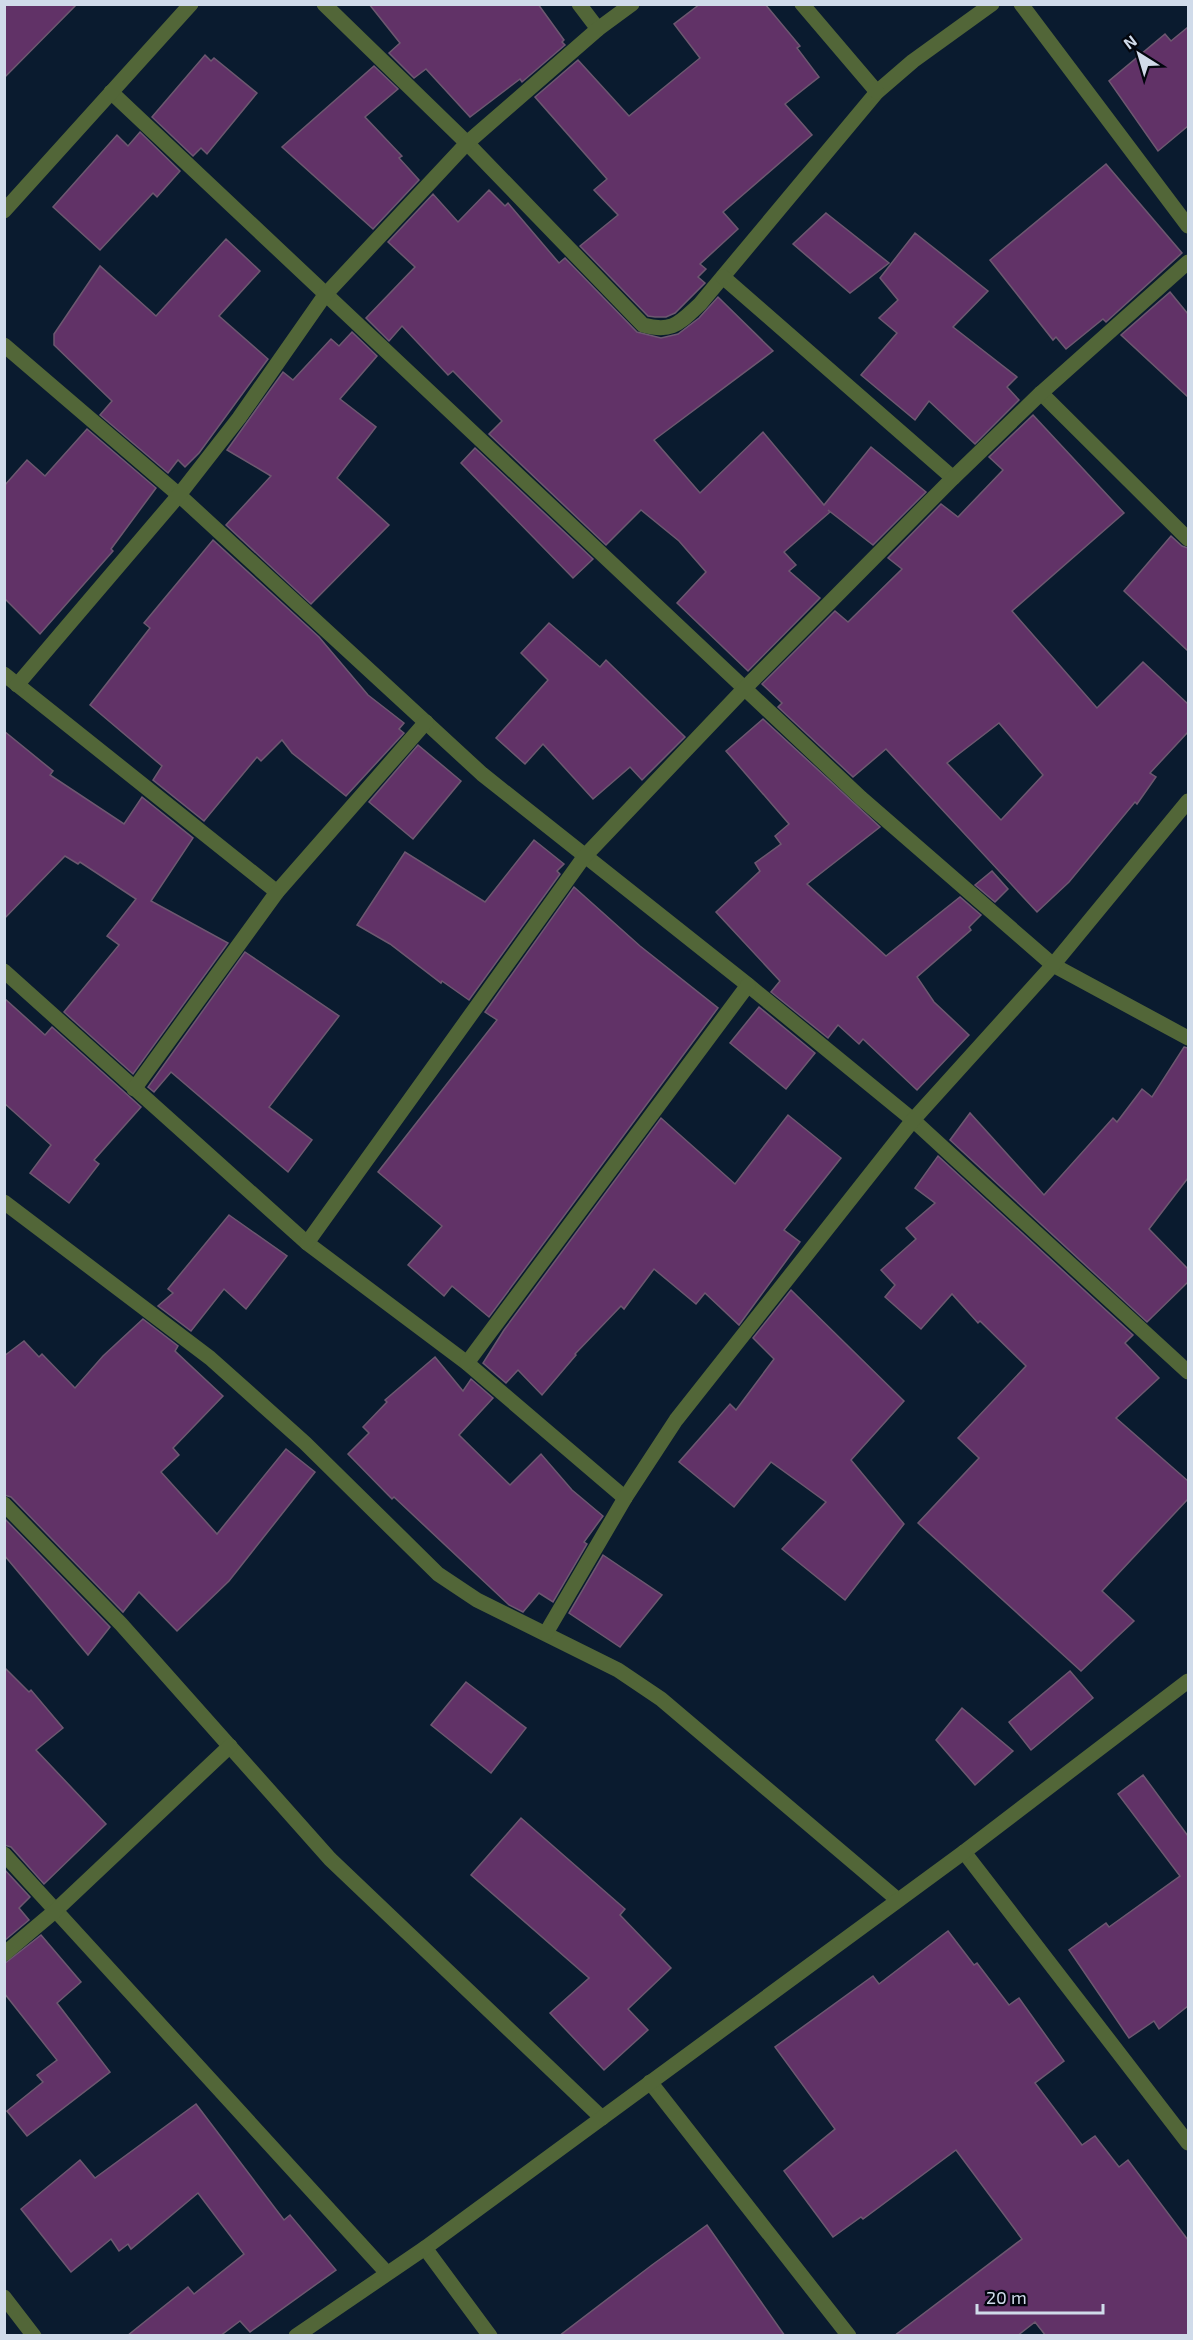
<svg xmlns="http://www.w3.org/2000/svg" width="1193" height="2340" font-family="'Exo 2',sans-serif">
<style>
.building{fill:#613267;stroke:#6d5870;stroke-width:1.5;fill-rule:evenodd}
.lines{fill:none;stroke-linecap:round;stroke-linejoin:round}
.minor{stroke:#526638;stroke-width:15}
</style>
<rect width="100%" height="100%" fill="#0a1b2f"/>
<!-- building -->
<g class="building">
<polygon points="4,4 77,4 4,78"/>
<polygon points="369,4 538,4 564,40 562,42 565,45 522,82 520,79 470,117 426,69 414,78 389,53 400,43"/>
<polygon points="700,4 765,4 800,46 797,48 819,77 785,104 812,135 723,212 738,229 700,264 706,269 698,277 705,283 675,313 666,317 655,317 648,316 580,246 618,215 594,190 607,179 535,97 578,60 629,116 700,58 674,24"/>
<polygon points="1188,27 1188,126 1158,151 1109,81 1165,34 1171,41"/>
<polygon points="205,55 211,61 214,58 257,93 207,154 201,148 193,156 152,117"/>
<polygon points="374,66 398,89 365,117 402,156 399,158 419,180 373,229 282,147"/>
<polygon points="140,132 180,171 157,197 153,193 100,250 53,207 117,135 128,146"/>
<polygon points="1106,164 1182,253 1106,322 1103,319 1066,349 1056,337 1053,340 990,260"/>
<polygon points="489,190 505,206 508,203 559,263 565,258 637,332 661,338 678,334 699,318 718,297 773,351 654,440 700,493 763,432 824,505 871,447 926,492 873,545 828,510 830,512 784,552 796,565 789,571 820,598 748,671 677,603 706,572 679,541 641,510 606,545 489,434 502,421 453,371 448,375 402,326 389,341 366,318 415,267 388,242 433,194 458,222"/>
<polygon points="826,213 889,263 850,293 793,244"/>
<polygon points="915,233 988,291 953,327 1017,377 1007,387 1019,400 975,444 929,401 915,420 861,375 897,333 879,318 898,300 880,278"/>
<polygon points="226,239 260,271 219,316 268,359 199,453 185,467 178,460 168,473 100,415 112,401 54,345 54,334 100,266 156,316"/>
<polygon points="1170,292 1188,314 1188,397 1121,335"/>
<polygon points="352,332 377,356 340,399 376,427 337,478 389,525 311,604 226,525 271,476 227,450 283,372 293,380 331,339 339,346"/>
<path d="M1033,415L1124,513L1012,611L1097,708L1143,662L1188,704V732L1150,773L1156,777L1137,804L1135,802L1069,882L1037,912L886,749L853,777L778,707L782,703L762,684L835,611L848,622L902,569L888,558L941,504L958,517L1003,470L989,457ZM999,723L1043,775L1001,820L947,763Z"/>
<polygon points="87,429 156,488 111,549 113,551 40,634 4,598 4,486 27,460 45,476"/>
<polygon points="475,448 593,559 573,578 461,463"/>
<polygon points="1171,536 1182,546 1188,548 1188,651 1124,591"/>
<polygon points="213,540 319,637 368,695 404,723 399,729 404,733 346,796 292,753 282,740 261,761 257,757 204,821 153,780 162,766 90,705 150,628 144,623"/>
<polygon points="549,623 600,667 606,660 685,737 642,780 630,767 593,799 543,744 525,764 496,738 548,680 521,653"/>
<polygon points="763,719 880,827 807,884 886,956 960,897 981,915 969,927 971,930 917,977 934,1002 969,1035 917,1090 863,1039 859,1044 838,1025 828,1038 771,992 780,981 716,912 760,871 755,863 781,844 775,836 789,824 726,751"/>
<polygon points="4,731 53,771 50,775 124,824 142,797 193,838 151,901 228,943 133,1074 64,1012 119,945 107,936 136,899 80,862 78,864 65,856 4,919"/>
<polygon points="418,745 461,781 413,839 369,802"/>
<polygon points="534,840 564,864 557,871 560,874 469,1000 442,981 441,983 390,944 357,925 405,852 485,902"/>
<polygon points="992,871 1008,889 995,902 975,885"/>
<polygon points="574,887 640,946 718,1008 489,1317 452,1286 444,1296 408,1265 442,1226 378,1172 497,1020 485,1012"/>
<polygon points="245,952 339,1016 269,1107 312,1140 288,1172 171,1072 154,1092 148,1087"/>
<polygon points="4,998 45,1035 52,1027 141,1107 94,1160 99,1164 69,1203 30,1173 51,1145 4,1103"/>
<polygon points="759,1007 815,1053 786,1089 730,1043"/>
<polygon points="1184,1047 1188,1048 1188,1178 1149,1229 1188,1269 1188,1282 1147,1322 950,1140 970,1113 1044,1195 1113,1118 1117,1122 1142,1089 1152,1097"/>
<polygon points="788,1115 841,1158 784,1230 800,1242 739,1325 705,1293 696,1304 654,1269 624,1309 621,1306 575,1354 576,1355 542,1395 518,1370 506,1383 483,1363 504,1330 661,1118 735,1184"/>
<polygon points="938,1156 1133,1335 1125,1343 1159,1378 1116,1418 1188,1481 1188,1499 1102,1591 1134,1621 1081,1671 918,1523 979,1458 958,1438 1026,1366 980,1321 978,1323 952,1294 921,1329 885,1297 895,1285 881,1270 916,1239 906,1228 935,1203 915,1188"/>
<polygon points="229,1215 287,1256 246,1309 224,1289 191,1331 158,1306 173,1293 168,1289"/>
<polygon points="791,1290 904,1401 851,1460 904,1524 845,1600 782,1549 826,1502 771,1462 734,1507 679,1462 730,1404 736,1410 774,1359 753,1338"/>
<polygon points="143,1319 178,1346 175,1351 223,1396 173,1448 179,1455 161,1472 217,1534 286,1449 315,1472 229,1581 177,1631 139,1592 123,1612 11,1497 4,1495 4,1356 24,1341 39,1357 42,1354 75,1388 103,1356"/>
<polygon points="435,1357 463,1391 471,1379 493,1398 459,1435 510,1485 541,1454 572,1490 603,1516 584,1542 587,1544 553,1602 539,1593 523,1612 509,1605 394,1497 392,1499 348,1454 369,1433 363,1427 387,1402 385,1400"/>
<polygon points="4,1518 110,1627 88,1655 4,1555"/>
<polygon points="603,1555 662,1595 620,1647 569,1613"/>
<polygon points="4,1667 29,1692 31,1690 63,1728 36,1750 106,1824 44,1884 11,1847 4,1845"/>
<polygon points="1070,1671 1093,1698 1031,1750 1009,1722"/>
<polygon points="466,1682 526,1728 491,1773 431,1725"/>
<polygon points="962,1708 1013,1751 975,1785 936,1740"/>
<polygon points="1143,1775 1188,1836 1188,2006 1159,2029 1154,2021 1129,2038 1069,1950 1106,1923 1109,1927 1180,1876 1118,1794"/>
<polygon points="521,1818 625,1909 620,1915 671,1968 628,2009 648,2030 604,2070 550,2013 589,1978 471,1875"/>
<polygon points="4,1869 30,1897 19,1908 29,1920 4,1941"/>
<polygon points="948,1931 974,1965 977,1963 1009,2005 1019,1998 1064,2061 1035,2083 1082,2145 1095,2136 1119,2167 1128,2160 1188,2240 1188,2336 1046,2336 1035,2322 1017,2336 894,2336 1022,2239 956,2150 863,2219 861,2217 833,2237 784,2171 835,2129 775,2047 873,1976 879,1984"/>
<polygon points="41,1935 81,1982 57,2003 110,2072 27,2136 7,2111 43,2082 37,2075 57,2060 4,1993 4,1964"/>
<polygon points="196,2104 284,2220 290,2215 336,2270 250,2332 240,2321 220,2336 127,2336 188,2287 194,2294 244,2254 198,2193 131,2249 128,2244 119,2251 111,2239 71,2272 21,2209 80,2160 95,2178"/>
<polygon points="707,2225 785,2336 559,2336 652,2265"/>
</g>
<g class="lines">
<!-- minor -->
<g class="minor">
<path d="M324,4L467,143L643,325C673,333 679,323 700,304L877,92L913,61L992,4"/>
<polyline points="579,4 598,29"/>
<polyline points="802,4 877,92"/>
<polyline points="1021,4 1188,226"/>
<polyline points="111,92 861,798 1053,965 1188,1038"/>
<polyline points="4,211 191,4"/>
<polyline points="723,277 953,478"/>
<polyline points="4,345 179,495 482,774 748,985 913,1120 1188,1372"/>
<polyline points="1041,393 1188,539"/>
<polyline points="4,674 277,892"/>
<polyline points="17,685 179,495 239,418 325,295 467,143 598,29 632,4"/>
<polyline points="4,971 307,1243 467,1363 625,1498"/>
<polyline points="134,1089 277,892 426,722"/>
<polyline points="4,1202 210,1358 305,1443 438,1574 477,1600 618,1670 661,1699 898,1900"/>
<polyline points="307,1243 584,857 744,689 953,478 1041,393 1188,262"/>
<polyline points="467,1363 748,985"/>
<polyline points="4,1504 121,1624 330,1859 602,2118"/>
<polyline points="546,1633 625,1498 676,1420 913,1120 1053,965 1188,801"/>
<polyline points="964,1852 1188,2143"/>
<polyline points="4,1854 387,2273"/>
<polyline points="4,1954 55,1911 230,1746"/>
<polyline points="650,2082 849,2336"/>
<polyline points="425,2248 490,2336"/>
<polyline points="4,2297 34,2336"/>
<polyline points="296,2336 425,2248 964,1852 1188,1681"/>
</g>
</g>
<!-- border -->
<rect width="1193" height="2340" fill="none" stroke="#d0dbea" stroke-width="12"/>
<!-- north arrow -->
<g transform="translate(1139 54) rotate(323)" stroke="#02060e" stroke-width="4.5" paint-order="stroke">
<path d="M0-4.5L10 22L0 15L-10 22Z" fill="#d0dbea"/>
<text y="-9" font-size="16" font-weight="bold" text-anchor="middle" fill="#d0dbea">N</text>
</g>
<!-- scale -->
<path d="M977 2304v9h126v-9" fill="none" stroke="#d0dbea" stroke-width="3"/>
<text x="986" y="2304" font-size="18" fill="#d0dbea" stroke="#02060e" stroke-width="4.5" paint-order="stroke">20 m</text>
</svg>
